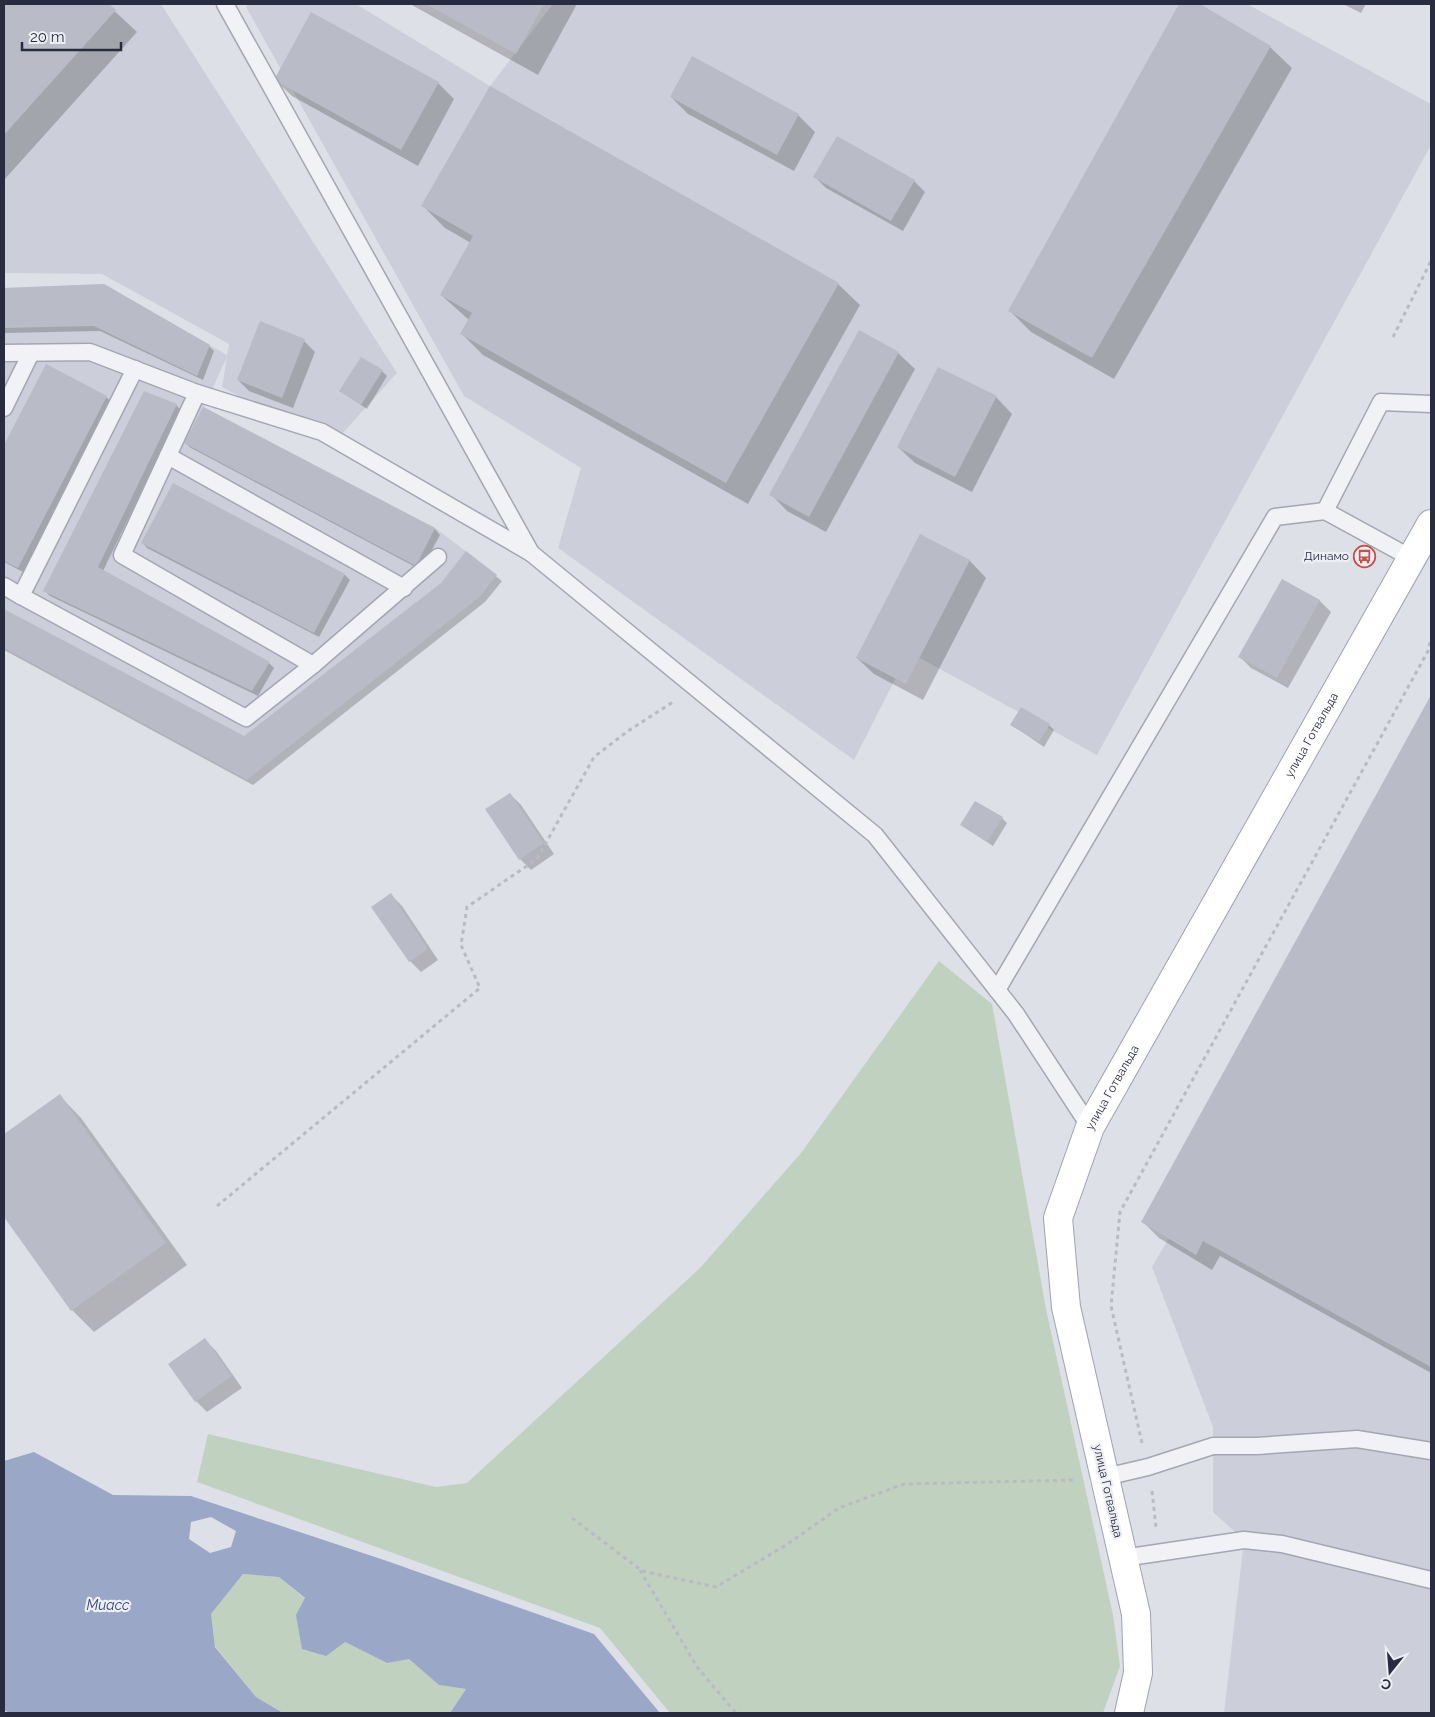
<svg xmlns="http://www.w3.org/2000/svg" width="1435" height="1717" font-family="Raleway,sans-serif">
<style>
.built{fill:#cccfd9}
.green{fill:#c1d1c0}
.water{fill:#9aa7c7;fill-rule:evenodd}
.shadow{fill:#0003}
.building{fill:#b9bbc7}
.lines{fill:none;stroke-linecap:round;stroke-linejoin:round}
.lane-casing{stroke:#a4a6b1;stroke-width:19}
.primary-casing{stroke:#9ea2b3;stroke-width:30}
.path{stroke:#b9bbc2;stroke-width:3;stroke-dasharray:4 4;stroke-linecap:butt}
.lane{stroke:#f1f2f6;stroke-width:16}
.primary{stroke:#fff;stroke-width:28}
.labels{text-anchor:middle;stroke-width:4.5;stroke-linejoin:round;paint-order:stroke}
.poi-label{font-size:12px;fill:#282c3e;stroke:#eeeff5;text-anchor:end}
.street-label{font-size:12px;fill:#282c3e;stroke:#eeeff5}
.water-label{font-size:14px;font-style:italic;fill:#344370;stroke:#eeeff5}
</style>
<rect width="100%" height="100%" fill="#dee0e7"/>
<!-- built -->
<g class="built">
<polygon points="4,4 161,4 397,373 331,446 222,387 227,357 204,407 435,528 497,575 480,597 247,780 4,648 4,288 104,284 227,355 229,344 102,274 4,273"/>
<polygon points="248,4 356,4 490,86 553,4 1247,4 1431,104 1431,145 1097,755 909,652 854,760 558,548 581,468 464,396 246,7"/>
<polygon points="1431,696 1431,1713 1224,1713 1244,1540 1213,1512 1213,1427 1152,1267 1177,1224 1156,1210"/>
</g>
<!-- green -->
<g class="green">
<polygon points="939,961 992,1004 1046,1309 1113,1615 1120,1666 1103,1713 670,1713 600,1628 197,1482 208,1434 436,1487 467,1483 700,1268 801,1153"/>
<polygon points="243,1574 279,1577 305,1599 345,1642 387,1663 409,1658 439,1685 466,1689 450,1713 283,1713 256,1697 215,1646 211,1614"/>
</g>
<!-- water -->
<path class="water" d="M34,1452L113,1495L191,1496L387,1561L594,1634L660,1713H450L466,1689L439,1685L409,1659L387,1663L345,1642L326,1656L302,1649L296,1615L305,1598L279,1577L243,1574L211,1614L215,1647L256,1697L283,1713H9L4,1710V1461ZM211,1517L236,1531L231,1547L210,1553L189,1539L191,1522Z"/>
<!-- shadow -->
<g class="shadow">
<polygon points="4,4 107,4 137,32 4,180"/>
<polygon points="410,4 577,4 538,75"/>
<polygon points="1181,4 1198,4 1270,47 1292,68 1114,379 1031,332 1009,310"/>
<polygon points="1343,4 1366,4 1361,13"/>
<polygon points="275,80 438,83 454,99 418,166 292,96"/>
<polygon points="671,97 798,115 815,132 794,171 688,114"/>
<polygon points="815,177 914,181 925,192 903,231 826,188"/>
<polygon points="423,206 838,284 860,305 748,504 483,355 461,333 469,320 441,295 471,243 445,228"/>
<polygon points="104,286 209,346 214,351 203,380 100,331 4,333 4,289"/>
<polygon points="304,341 315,352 293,408 249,391 238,380"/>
<polygon points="898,353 915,369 826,532 787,511 771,494"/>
<polygon points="46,366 106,397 112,402 23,572 4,562 4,447"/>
<polygon points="382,371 387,376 367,409 341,391"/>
<polygon points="996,397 1012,414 972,492 915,463 898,447"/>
<polygon points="176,405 181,410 103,571 269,663 274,668 258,696 50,596 45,591"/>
<polygon points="204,408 435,529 440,535 421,570 191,448 185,443"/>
<polygon points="174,485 345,575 350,580 319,637 147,548 142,542"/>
<polygon points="920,535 970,561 986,578 923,700 874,674 857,658"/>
<polygon points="466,553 502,581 485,602 253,785 4,650 4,611 244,737 442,584"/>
<polygon points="1282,580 1320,601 1331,612 1288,688 1251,668 1240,657"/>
<polygon points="1431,697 1431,1373 1220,1256 1212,1270 1159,1238 1143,1222"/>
<polygon points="1012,725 1049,725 1054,730 1044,747"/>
<polygon points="510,794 521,805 554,854 531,870 520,859"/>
<polygon points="1002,818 1007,823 993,846 962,825"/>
<polygon points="391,895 402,906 438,960 421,972 410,961"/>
<polygon points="60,1096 81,1118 187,1265 94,1332 72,1310 4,1215 4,1136"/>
<polygon points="205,1340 216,1351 242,1388 207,1412 196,1401"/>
</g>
<!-- building -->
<g class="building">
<polygon points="4,4 109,4 116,10 4,135"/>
<polygon points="426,4 544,4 516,54"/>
<polygon points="1179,4 1200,4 1271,46 1092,358 1008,311"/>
<polygon points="311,12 439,82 401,150 274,80"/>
<polygon points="692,56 799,114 777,155 670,97"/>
<polygon points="490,86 839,283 726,483 460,334 472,313 440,295 473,236 421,206"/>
<polygon points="837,136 915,180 891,221 813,177"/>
<polygon points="104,284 210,345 197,376 94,326 4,328 4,288"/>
<polygon points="260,321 305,339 282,398 237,380"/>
<polygon points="859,330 899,352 809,517 769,495"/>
<polygon points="361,357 383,370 361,405 339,391"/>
<polygon points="46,364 107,396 18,568 4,561 4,445"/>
<polygon points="938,367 997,396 955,477 897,447"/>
<polygon points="144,391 177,404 98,567 270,662 252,691 43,591"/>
<polygon points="203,407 435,528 416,566 184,443"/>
<polygon points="173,483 345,574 314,633 141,543"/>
<polygon points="920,534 970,560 906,684 856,658"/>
<polygon points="466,551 497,575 480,597 247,780 4,648 4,609 244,736 441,583"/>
<polygon points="1282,579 1320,600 1277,678 1238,657"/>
<polygon points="1431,695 1431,1367 1203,1241 1196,1255 1141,1222"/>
<polygon points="1021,707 1050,724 1039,742 1010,725"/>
<polygon points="510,793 544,843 519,860 485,809"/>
<polygon points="975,801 1003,817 987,842 960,825"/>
<polygon points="391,893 428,949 409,962 371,907"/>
<polygon points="60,1094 166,1243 71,1311 4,1217 4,1134"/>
<polygon points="205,1338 232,1376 195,1402 168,1364"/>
</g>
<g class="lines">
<defs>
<g id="lane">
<polyline points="225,4 531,553 875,835 1016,1014 1090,1127"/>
<polyline points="4,353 90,352 197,393 322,432 531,553"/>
<polyline points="135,369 21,596 246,718 313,665 122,555 197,393"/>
<polyline points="4,408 31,353"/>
<polyline points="168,456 404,588"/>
<polyline points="1413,559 1325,511 1381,402 1431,404"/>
<polyline points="4,586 21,596"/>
<polyline points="313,665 438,557"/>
<polyline points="997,990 1275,517 1325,511"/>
<polyline points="1105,1477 1148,1467 1213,1446 1257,1446 1357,1439 1431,1451"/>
<polyline points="1123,1558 1244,1540 1282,1544 1431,1580"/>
</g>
<g id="primary">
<path id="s1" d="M1129,1713L1138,1673L1136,1614L1066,1307L1058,1218L1090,1127L1431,524"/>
</g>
</defs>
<!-- lane casing -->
<use href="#lane" class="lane-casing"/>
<!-- primary casing -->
<use href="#primary" class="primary-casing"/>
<!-- path -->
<g class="path">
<polyline points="1393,337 1431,261"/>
<polyline points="217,1206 480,988 461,945 467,907 537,859 594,757 628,731 673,702"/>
<polyline points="1142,1443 1111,1306 1120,1212 1428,651 1431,639"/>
<polyline points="1152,1491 1156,1527"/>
<polyline points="572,1518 642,1571 716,1587 786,1545 839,1508 904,1484 1074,1480"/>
<polyline points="640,1570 697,1667 735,1712 741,1713"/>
</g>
<!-- lane -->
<use href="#lane" class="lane"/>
<!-- primary -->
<use href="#primary" class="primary"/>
</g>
<!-- icons -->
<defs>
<symbol id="bus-ring" viewBox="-11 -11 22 22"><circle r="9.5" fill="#eeeff5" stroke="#c94c46" stroke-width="1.5"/><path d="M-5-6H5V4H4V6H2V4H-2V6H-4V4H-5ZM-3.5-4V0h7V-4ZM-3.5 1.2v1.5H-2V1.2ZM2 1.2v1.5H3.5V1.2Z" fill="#c94c46"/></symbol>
</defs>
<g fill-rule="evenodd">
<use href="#bus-ring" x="1352" y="544" width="25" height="25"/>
</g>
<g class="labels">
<!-- poi labels -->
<g class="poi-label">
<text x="1349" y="560">Динамо</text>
</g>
<!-- street labels -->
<g class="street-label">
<text dy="4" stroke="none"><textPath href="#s1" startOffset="1051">улица Готвальда</textPath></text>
<text dy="4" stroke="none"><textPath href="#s1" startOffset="646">улица Готвальда</textPath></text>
<text transform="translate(1108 1491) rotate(77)" y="4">улица Готвальда</text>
</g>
<!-- water labels -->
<g class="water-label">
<text x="108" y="1610">Миасс</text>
</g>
</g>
<!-- border -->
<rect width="1435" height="1717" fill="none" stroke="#282c3e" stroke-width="10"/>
<!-- north arrow -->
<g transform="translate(1390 1672) rotate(197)" stroke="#eeeff5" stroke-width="4" paint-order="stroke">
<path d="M0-4L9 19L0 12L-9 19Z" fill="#282c3e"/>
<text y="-8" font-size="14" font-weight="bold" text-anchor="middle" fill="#282c3e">С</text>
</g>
<!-- scale -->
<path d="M22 42v8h99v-8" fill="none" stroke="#282c3e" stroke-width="2.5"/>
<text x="30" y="42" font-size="15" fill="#282c3e" stroke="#eeeff5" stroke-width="4" paint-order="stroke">20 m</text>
</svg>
